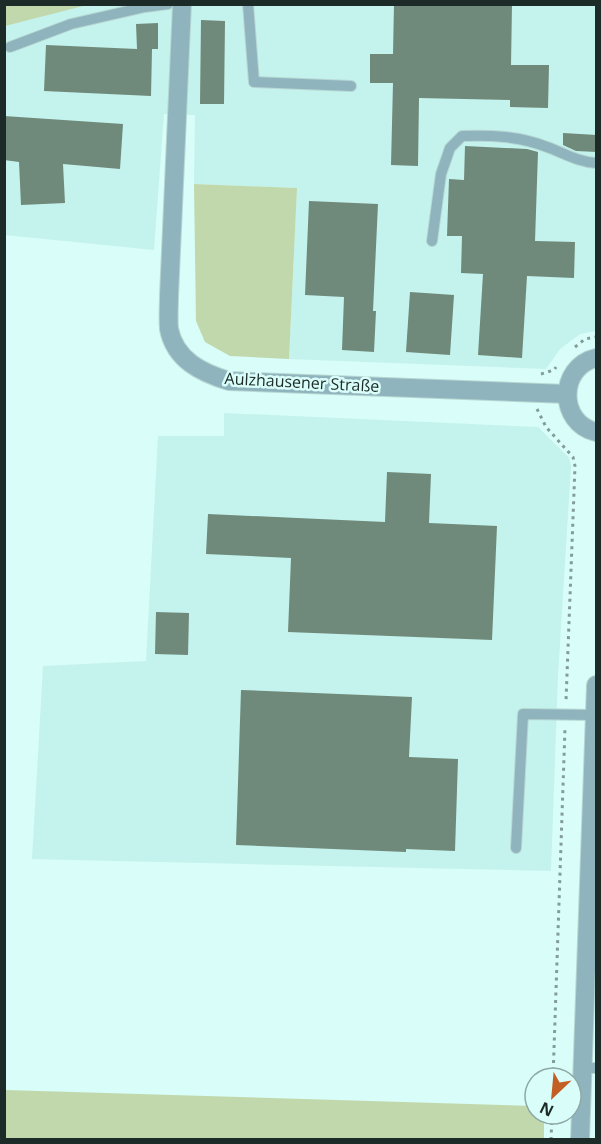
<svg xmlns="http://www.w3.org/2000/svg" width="601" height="1144" font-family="'Open Sans',sans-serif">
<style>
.built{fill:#c4f2ec}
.green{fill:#c0d8ac}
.building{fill:#6f897a}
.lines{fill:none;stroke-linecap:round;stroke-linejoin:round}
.service-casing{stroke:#b7d7d3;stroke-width:12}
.minor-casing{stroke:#b7d7d3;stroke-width:20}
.path{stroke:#829c98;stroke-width:3;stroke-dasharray:3 4.5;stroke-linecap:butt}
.service{stroke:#90b4bd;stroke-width:10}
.minor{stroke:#90b4bd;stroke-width:18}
.labels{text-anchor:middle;stroke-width:5;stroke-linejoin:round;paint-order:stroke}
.street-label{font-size:16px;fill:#1c2a28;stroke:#d9fdf8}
</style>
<rect width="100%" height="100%" fill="#d9fdf8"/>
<!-- built -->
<g class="built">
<polygon points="87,4 596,5 596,331 580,334 560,349 546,369 289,359 297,188 194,184 195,115 164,114 154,250 5,235 4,26"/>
<polygon points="224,413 538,427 569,458 571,466 558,676 551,871 32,859 43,666 146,661 158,436 224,436"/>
</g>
<!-- green -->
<g class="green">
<polygon points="4,5 5,4 87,5 5,26"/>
<polygon points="194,184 297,188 289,359 230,356 205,342 196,321"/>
<polygon points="5,1090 535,1106 535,1114 544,1114 544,1139 5,1139"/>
</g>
<!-- building -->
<g class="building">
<polygon points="394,4 512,4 511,65 549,65 548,108 510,107 510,100 419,98 418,166 391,165 393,83 370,83 370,54 393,54"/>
<polygon points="201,20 225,21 224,104 200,104"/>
<polygon points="158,23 158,49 152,49 151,96 44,91 46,45 137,49 136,24"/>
<polygon points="4,116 123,124 120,169 63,164 65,203 21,205 19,162 4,160"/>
<polygon points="563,133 597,135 597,152 576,151 563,145"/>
<polygon points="465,146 527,149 538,152 535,241 575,242 574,278 527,276 522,358 478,355 483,274 461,273 462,236 447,236 449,179 464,180"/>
<polygon points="309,201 378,204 373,311 376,311 374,352 342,350 344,297 305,295"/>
<polygon points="410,292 454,295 450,355 406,352"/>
<polygon points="387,472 431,474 429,523 497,526 492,640 288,632 291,558 206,554 208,514 385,522"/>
<polygon points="156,612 189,613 188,655 155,654"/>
<polygon points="241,690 412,697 409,757 458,759 455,851 406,849 406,852 236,845"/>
</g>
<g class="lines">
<defs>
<g id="service">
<polyline points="248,4 254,82 351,86"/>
<polyline points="10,47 71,24 145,7 168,4"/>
<path d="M432,241L441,174L450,148L462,136C491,135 519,136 547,147C564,153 578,162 596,163"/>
<polyline points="516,848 523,714 595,715"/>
<polyline points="583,1068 596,1068"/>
</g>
<g id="minor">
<path d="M182,4L169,296C169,306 168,318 169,329C175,360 202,373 229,381L567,394"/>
<path d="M596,358C558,367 558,423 596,432"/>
<polyline points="580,1140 596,685"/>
</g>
</defs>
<!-- service casing -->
<use href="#service" class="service-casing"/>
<!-- minor casing -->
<use href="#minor" class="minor-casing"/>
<!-- path -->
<g class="path">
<polyline points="575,347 585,339 596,337"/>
<polyline points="541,374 554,370 556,367"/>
<polyline points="537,409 546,427 573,457 575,466 566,701"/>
<polyline points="553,1078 565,728"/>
<polyline points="551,1140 552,1114"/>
</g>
<!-- service -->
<use href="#service" class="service"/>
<!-- minor -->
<use href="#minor" class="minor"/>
</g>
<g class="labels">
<!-- street labels -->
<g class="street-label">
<text transform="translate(302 382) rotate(3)" y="6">Aulzhausener Straße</text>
</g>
</g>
<!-- border -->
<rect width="601" height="1144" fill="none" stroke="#1c2a28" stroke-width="12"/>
<!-- north arrow -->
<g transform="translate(553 1096) rotate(206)"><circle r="28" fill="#d9fdf8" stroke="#8da9a5" stroke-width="1.5"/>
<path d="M0-4.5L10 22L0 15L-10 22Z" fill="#c25f25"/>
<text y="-9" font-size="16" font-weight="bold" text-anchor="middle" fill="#1c2a28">N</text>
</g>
</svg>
